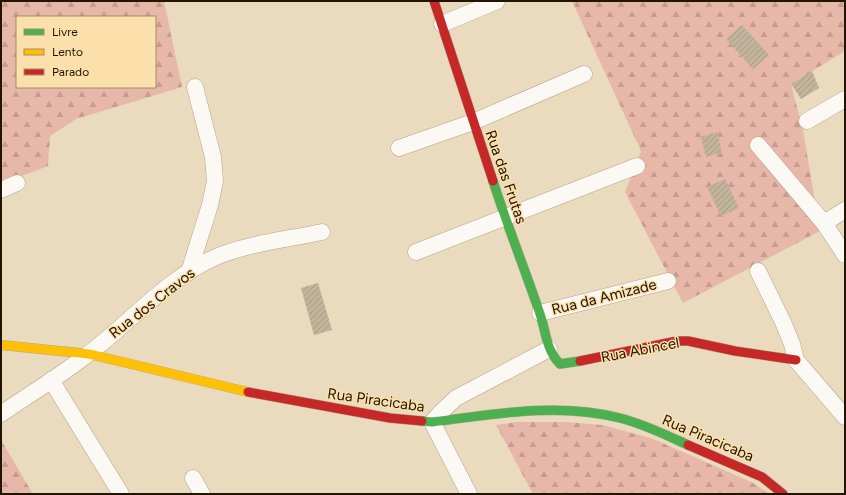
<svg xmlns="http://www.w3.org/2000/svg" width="846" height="495" font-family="Figtree,sans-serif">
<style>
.forest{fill:url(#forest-firs);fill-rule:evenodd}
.building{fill:url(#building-hatch)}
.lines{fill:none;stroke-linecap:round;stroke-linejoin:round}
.street-casing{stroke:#b1a48b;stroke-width:17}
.fast-casing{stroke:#b1a48b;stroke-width:10}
.slow-casing{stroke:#b1a48b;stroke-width:10}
.jam-casing{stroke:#b1a48b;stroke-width:10}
.street{stroke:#fcf9f5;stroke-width:16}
.fast{stroke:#4caf50;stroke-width:9}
.slow{stroke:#ffc107;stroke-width:9}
.jam{stroke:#c62828;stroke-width:9}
.labels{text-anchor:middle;stroke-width:3;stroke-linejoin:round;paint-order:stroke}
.street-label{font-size:15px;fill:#211400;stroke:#fce0ac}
</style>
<defs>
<pattern id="forest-firs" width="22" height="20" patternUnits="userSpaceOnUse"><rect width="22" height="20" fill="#e7b7a9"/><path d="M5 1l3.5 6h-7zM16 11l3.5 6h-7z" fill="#c69c90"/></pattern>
<pattern id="building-hatch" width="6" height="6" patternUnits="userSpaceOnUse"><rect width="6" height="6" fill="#c1b49b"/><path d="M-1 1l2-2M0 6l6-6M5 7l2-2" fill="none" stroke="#a69a84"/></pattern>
</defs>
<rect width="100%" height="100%" fill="#eadabe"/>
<!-- forest -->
<g class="forest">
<path d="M1,1H164L182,87L76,119L50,136L48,166L1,184ZM17,17H155V87H17Z"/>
<polygon points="572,1 845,1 845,51 791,84 803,130 820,231 683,303 625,192 641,151"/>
<polygon points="517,422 567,422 602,425 651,438 751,482 770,494 533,494 496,425"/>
<polygon points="1,440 33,494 1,494"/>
</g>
<!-- building -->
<g class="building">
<polygon points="742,25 769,55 753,69 726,39"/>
<polygon points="812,71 819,88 801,99 791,84"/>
<polygon points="717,132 722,152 706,157 701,137"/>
<polygon points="725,179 739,208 721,216 707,187"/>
<polygon points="318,283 332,330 314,335 301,288"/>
</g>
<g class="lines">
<defs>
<g id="street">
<polyline points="442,24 497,1"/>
<polyline points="807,121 845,99"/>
<polyline points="758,145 824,223 845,255"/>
<polyline points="399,148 473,122 584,74"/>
<polyline points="1,190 17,183"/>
<polyline points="824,223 845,210"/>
<polyline points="416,252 637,166"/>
<polyline points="758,271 783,322 792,344 796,360 845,417"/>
<polyline points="189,272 210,205 215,181 213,157 195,87"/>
<polyline points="540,313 668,281"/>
<polyline points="51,380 121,494"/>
<path d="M1,414C30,394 60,376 88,354C131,322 166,279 216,257C245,244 290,239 322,232"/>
<polyline points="193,478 202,494"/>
<polyline points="469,494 432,422 441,412 456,398 549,349"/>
</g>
<g id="fast">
<path d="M493,181C507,225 524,267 539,311C546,329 545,349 560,364L580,361"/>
<path d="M422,421L432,422C494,414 559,402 620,418C644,424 666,435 688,445"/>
</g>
<polyline id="slow" points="1,345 89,354 248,392"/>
<g id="jam">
<polyline points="434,1 493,181"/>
<polyline points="580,361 677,341 688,341 735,351 796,360"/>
<polyline points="248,392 390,418 422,421"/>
<polyline points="688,445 762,477 783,494"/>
</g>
</defs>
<!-- street casing -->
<use href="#street" class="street-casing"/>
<!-- fast casing -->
<use href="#fast" class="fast-casing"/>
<!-- slow casing -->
<use href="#slow" class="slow-casing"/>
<!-- jam casing -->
<use href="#jam" class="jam-casing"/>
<!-- street -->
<use href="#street" class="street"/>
<!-- fast -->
<use href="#fast" class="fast"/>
<!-- slow -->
<use href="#slow" class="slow"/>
<!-- jam -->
<use href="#jam" class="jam"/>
</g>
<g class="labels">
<!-- street labels -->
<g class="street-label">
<text transform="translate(506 177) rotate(71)" y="5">Rua das Frutas</text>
<text transform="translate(604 297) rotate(-14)" y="5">Rua da Amizade</text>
<text transform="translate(152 303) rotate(-38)" y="5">Rua dos Cravos</text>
<text transform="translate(640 350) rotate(-11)" y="5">Rua Abincel</text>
<text transform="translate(376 400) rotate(8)" y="5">Rua Piracicaba</text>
<text transform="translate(708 438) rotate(23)" y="5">Rua Piracicaba</text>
</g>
</g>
<!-- border -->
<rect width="846" height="495" fill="none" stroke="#211400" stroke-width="4"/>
<!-- legend -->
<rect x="16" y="16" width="140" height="72" fill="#fce0ac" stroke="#a48e67"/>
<rect x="24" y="29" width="20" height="6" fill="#4caf50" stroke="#a48e67"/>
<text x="52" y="36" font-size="12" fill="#211400">Livre</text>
<rect x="24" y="49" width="20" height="6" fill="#ffc107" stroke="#a48e67"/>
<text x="52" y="56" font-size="12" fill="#211400">Lento</text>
<rect x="24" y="69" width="20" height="6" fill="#c62828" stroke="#a48e67"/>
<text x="52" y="76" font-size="12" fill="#211400">Parado</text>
</svg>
